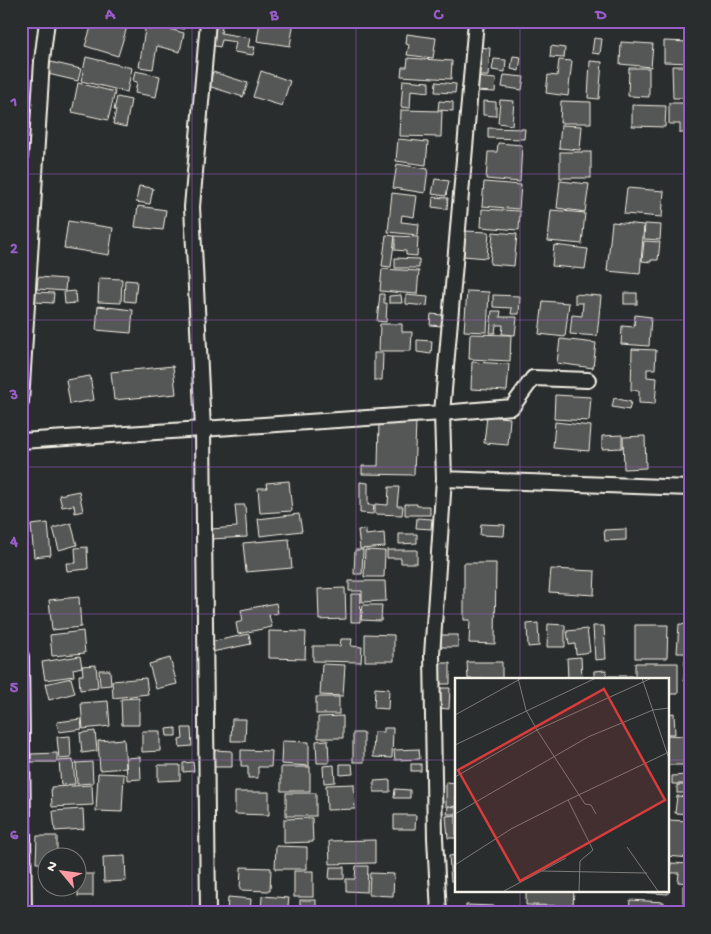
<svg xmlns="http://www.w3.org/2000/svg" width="711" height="934" font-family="'Gochi Hand',sans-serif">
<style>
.building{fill:#555756;stroke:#f4f1e8}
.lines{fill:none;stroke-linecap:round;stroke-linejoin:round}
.minor-casing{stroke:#f4f1e8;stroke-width:18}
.minor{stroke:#2a2d2e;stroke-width:14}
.grid{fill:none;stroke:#995dc9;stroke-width:1;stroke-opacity:0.55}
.inset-road{fill:none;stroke:#7b7b78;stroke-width:1}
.view{fill:#d93c3b;fill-opacity:0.15;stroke:#d93c3b;stroke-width:2.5}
.inset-edge{fill:none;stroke:#f4f1e8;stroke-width:2.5}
.neatline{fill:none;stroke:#995dc9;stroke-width:2}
.grid-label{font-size:16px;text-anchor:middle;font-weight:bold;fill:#995dc9}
</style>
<rect width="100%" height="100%" fill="#2a2d2e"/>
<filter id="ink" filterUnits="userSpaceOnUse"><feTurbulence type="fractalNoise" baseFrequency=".02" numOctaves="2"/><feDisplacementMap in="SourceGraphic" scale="10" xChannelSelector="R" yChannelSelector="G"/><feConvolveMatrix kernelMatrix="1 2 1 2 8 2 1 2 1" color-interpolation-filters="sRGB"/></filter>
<g filter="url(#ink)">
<!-- building -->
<g class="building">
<polygon points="93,21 110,21 127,27 118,56 85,46"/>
<polygon points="151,21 186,21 184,29"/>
<polygon points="214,21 223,21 221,33 250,38 248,47 255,47 253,55 234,52 236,42 222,40 220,47 210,45"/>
<polygon points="260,21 294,21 290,46 257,41"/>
<polygon points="146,23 184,33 180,52 157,46 153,69 139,67"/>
<polygon points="407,34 436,38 433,58 407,55 409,45 406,44"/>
<polygon points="594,38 602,39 600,54 592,53"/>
<polygon points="664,41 690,42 690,63 664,62"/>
<polygon points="621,42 653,44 651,67 620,64"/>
<polygon points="551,46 565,48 564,58 550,57"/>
<polygon points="476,47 490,48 488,76 474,76"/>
<polygon points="513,56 521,57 519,71 511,69"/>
<polygon points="86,57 132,68 127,92 81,81"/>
<polygon points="408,58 452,61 451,79 401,76 402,67 407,67"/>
<polygon points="494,59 506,60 505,72 492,70"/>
<polygon points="559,60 572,61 568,96 546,93 548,75 557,76"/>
<polygon points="590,61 602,62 599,99 588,98"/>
<polygon points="51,62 81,69 78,81 48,74"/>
<polygon points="672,66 690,66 690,98 673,98"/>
<polygon points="629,68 649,68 649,97 628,96"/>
<polygon points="135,71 160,76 156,97 135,93 137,82 133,81"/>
<polygon points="261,71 290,81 282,106 253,97"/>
<polygon points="213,72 248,83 243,97 208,86"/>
<polygon points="21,74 28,75 25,103 21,103"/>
<polygon points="504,75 524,77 522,90 502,87"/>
<polygon points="475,77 496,79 495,92 474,91"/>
<polygon points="403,80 429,82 429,92 411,90 410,108 401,107"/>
<polygon points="436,82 456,84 455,93 435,92"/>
<polygon points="78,83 115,92 108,120 72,112"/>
<polygon points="117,97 131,100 126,127 113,124 116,110 114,110"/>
<polygon points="500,100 514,101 512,125 498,123"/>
<polygon points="439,101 453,102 453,111 438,110"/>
<polygon points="483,101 496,102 496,116 483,115"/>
<polygon points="561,101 591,102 591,123 560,123"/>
<polygon points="669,103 690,103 690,133 680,133 680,124 669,124"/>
<polygon points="632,105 666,106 665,127 632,126"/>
<polygon points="401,110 442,111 441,137 400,136"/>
<polygon points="561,125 582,126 580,150 559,148"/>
<polygon points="488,128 525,129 524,139 488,138"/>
<polygon points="398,139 428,142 426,165 396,161"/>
<polygon points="498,143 522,145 520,182 486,179 488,152 497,152"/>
<rect x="560" y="152" width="31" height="26"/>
<polygon points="397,164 428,169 425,193 393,188"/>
<polygon points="435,179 449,181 446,196 432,194"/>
<polygon points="560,181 589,184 585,212 557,208"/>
<polygon points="484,182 521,185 519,209 482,206"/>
<polygon points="139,186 153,188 150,204 136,202"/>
<polygon points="627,188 664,191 662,217 624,214"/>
<polygon points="392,193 417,196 414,217 402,215 401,222 419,224 418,235 388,232"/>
<polygon points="433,197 448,198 447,209 432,207"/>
<polygon points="138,206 166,210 163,230 135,227"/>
<polygon points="482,209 520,211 519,230 481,227"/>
<polygon points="551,210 585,213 582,244 548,241"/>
<polygon points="68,221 113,228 109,255 64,248"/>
<polygon points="612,222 644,225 640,274 607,271"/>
<polygon points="645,224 661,225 660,240 644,239"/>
<polygon points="464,231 489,232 487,258 463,256"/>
<polygon points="493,232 517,234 514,266 490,264"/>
<polygon points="386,235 395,236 391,267 382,266"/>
<polygon points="395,236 418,237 417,256 406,255 406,251 395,250"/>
<polygon points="644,241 660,242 658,260 651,260 651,262 642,261"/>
<polygon points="554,245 588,249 585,269 552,266"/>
<polygon points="395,258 419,259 419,268 395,268"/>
<polygon points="382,269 419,271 417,294 380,291"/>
<polygon points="38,277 66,279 65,291 37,289"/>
<polygon points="99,278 122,279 121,303 98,302"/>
<polygon points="125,280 137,281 135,302 124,301"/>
<polygon points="75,291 76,303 65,304 64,292"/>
<polygon points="467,291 489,292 487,332 464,331"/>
<polygon points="36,292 54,293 53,303 35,302"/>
<rect x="624" y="293" width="13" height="11"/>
<polygon points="380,294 384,294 384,303 387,303 386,322 377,321"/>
<polygon points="575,294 601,296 597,336 570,334 572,315 582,316 583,303 575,303"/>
<polygon points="401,295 402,303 389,303 389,296"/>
<polygon points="406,295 428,297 427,306 406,304"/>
<polygon points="493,295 520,296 519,314 511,314 512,308 493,307"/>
<polygon points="543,301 569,303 565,337 539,334"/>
<polygon points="98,306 133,310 131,333 96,330"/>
<polygon points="492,311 501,311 500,317 517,317 515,335 502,334 503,325 496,325 495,333 490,333"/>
<polygon points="431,314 442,315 441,326 430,325"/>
<polygon points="635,315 651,317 649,346 621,344 622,326 634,327"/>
<polygon points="380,324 402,324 402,332 412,332 411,351 379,351"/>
<polygon points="470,334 511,335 510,361 469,359"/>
<polygon points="560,339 596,343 593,368 557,363"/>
<polygon points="417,340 432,341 431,354 417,352"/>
<polygon points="632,349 656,350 655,369 647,369 647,377 657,378 655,404 639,403 639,391 631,390"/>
<polygon points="374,353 383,353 382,380 374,380"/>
<polygon points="472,362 509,364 507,391 471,389"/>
<polygon points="173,366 176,394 114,400 111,372"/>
<polygon points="90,376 94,400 70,404 66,380"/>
<polygon points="555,395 591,397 589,421 554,419"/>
<polygon points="614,398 631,402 629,410 612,407"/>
<polygon points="487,416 510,418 508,445 484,443"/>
<polygon points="379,422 416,422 414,475 362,474 362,466 378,466"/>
<polygon points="555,422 591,426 589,451 553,448"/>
<polygon points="622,435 622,448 602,449 602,436"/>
<polygon points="645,436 646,468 624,469 623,437"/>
<polygon points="289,481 292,511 260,513 258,488 267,488 266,483"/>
<polygon points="360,482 368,483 368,505 374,505 373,514 360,513"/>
<polygon points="389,487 399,487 397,506 403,506 402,515 375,514 375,504 388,505"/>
<polygon points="79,491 83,511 75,513 74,505 62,507 59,495"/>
<polygon points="405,504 417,504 417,506 430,506 430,515 405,515"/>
<polygon points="235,505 245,505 247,537 211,539 211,529 237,527"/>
<polygon points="299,514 302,531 260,536 258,519"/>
<polygon points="417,518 432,519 431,529 416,528"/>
<polygon points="48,523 51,555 34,557 31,525"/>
<polygon points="71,523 77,545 59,550 53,528"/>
<polygon points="481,524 505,525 504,536 480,535"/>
<polygon points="366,529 366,535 384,533 385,547 360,549 358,530"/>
<polygon points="626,529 626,540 605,541 604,530"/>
<polygon points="399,534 417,534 417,543 399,544"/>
<polygon points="289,539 292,568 246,572 243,543"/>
<polygon points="87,547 88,569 67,571 66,563 76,563 75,548"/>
<polygon points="355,550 363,550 362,574 354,574"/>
<polygon points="365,550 385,551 384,577 364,577"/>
<polygon points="387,550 417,550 417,563 401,563 401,558 387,558"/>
<polygon points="464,563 496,563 495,644 469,643 470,620 464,620"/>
<polygon points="551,569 595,571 594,595 549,592"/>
<polygon points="349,581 385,581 386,601 362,602 362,591 349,591"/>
<polygon points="345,588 346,619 319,620 318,589"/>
<polygon points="351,594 361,594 360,622 351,622"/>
<polygon points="79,597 81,627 52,630 49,600"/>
<polygon points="276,603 278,613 269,615 272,627 238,634 236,623 243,621 241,610"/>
<polygon points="363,605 382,605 381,621 361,620"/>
<polygon points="538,623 539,646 528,647 527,624"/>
<polygon points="548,624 565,625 565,647 547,647"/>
<polygon points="679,624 690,625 690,653 677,653"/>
<polygon points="635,625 668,625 667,658 635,658"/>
<polygon points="593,626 604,626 606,659 595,660"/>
<polygon points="587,629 590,652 576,654 575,644 569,645 567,631"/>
<polygon points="83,631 85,653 52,656 50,635"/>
<polygon points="269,631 306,632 305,659 269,658"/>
<polygon points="249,634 251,644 212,652 210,642"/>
<polygon points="365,634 394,635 394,661 365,661"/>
<rect x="441" y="635" width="17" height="12"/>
<polygon points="341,639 352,639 351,646 362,647 361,662 313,661 313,646 340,646"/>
<polygon points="80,656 82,667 73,669 74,676 45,680 42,662"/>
<polygon points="581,657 582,679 568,679 567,658"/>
<polygon points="170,658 177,684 156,689 149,664"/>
<polygon points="685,659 690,659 690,681 684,681"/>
<polygon points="467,662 502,662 502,679 468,679"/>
<polygon points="440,663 450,663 450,684 439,684"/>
<polygon points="635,663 678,663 678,694 667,694 667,679 635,679"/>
<polygon points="322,664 345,665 343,696 320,695"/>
<polygon points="96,665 98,688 80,690 79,675 83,675 82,666"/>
<polygon points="99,670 110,670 111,685 100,686"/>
<polygon points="606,670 607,679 594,679 594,671"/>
<rect x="608" y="676" width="24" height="3"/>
<polygon points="71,678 75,693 49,700 45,684"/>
<polygon points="146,678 148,694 113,698 112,681"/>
<polygon points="375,688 389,689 388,709 374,708"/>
<polygon points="439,688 450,688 449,709 438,708"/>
<rect x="316" y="697" width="23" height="17"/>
<polygon points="139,698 139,725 122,725 121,699"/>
<polygon points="108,701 110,726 83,729 81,703"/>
<polygon points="674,713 675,734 667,734 667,714"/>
<polygon points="343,716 343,738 318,738 318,717"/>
<polygon points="81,719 82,729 59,732 57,722"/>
<polygon points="232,719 246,719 245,741 231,741"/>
<polygon points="176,728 176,736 167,736 166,729"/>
<polygon points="182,728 191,728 192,746 180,747 179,740 183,739"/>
<polygon points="384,728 393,728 392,758 373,757 374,732 384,732"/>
<polygon points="95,731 97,751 82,753 80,733"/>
<polygon points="142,731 160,731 160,751 142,752"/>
<rect x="353" y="733" width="11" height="29"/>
<polygon points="667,735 685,736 685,765 667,765"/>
<polygon points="70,736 71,758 59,759 57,737"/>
<polygon points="124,739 126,768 100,770 98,741"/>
<polygon points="328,740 329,763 317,763 316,741"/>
<polygon points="282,741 309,742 309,766 281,764"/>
<polygon points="419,749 420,759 395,760 394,750"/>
<polygon points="214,750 232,751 232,767 214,767"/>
<polygon points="241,750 272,751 271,767 258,767 258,778 248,778 248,766 241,766"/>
<polygon points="57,753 57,762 31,762 31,754"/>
<polygon points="140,757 141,779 127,780 126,758"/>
<polygon points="73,760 75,784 61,785 59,761"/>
<polygon points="92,762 93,783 77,784 76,763"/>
<polygon points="193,762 194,771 183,772 183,763"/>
<polygon points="340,764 352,764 353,774 340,775"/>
<rect x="411" y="764" width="10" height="7"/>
<polygon points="158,765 180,765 180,780 158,781"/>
<polygon points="334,765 335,782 324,783 323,766"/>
<rect x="281" y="767" width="29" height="24"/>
<polygon points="98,773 124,774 122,812 96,811"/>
<polygon points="687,775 687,784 672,784 672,776"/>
<polygon points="390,780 390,792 374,792 374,781"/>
<polygon points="446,782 456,783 456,807 446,806"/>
<polygon points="354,784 355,809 327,810 326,785"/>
<polygon points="92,785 93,805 52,807 51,787"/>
<rect x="677" y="785" width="12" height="8"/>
<polygon points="395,789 410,790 410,798 394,798"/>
<polygon points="235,792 269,792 269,815 235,814"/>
<rect x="286" y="793" width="30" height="23"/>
<polygon points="677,796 690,797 690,814 675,813"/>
<polygon points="448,806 456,807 456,814 447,814"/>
<polygon points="83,809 84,829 55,831 53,811"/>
<polygon points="394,815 416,815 415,829 394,829"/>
<polygon points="456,815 456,838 448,838 446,816"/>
<polygon points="312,818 313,842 284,843 284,819"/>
<polygon points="667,820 690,821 690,858 667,856"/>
<polygon points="37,836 57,836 57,856 48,856 48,863 36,863"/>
<polygon points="375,840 375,863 330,864 329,841"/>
<polygon points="276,846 307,847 307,869 275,869"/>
<polygon points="456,855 456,880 451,881 449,856"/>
<polygon points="125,856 126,881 104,882 103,857"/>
<polygon points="667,861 670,861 668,894 641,892 641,890 667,890"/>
<polygon points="671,863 690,864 690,883 678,882 679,873 670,873"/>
<polygon points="356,866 368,866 367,892 346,891 346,879 355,879"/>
<polygon points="241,867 271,868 270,891 240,890"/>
<polygon points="330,867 344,867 344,879 329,879"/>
<rect x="294" y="871" width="19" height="26"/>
<polygon points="370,873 394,874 393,896 369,895"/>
<rect x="78" y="874" width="15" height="22"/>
<rect x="683" y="886" width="7" height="16"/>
<polygon points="526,890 574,890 573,906 526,905"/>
<polygon points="262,896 289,898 287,913 261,913"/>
<polygon points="228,897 251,899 250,913 227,913"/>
<rect x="300" y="900" width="16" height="13"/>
<polygon points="630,900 664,902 663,913 629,913"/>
<polygon points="466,905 495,906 495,913 466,913"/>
<polygon points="531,907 566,908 566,913 531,913"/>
<polygon points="328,909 363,910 363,913 328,913"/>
</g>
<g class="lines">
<defs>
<g id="minor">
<polyline points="476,21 442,413 444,479 690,488"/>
<polyline points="21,402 42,61 47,21"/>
<polyline points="21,441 442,413 512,407 533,378 588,380"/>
<polyline points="21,656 24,913"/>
<polyline points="208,913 203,429 192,207 208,21"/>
<polyline points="439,913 435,838 432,655 444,479"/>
</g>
</defs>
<!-- minor casing -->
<use href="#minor" class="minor-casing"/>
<!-- minor -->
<use href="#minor" class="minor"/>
</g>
</g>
<!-- grid -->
<path class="grid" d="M192,21V913M356,21V913M520,21V679M21,174H690M21,320H690M21,467H690M21,614H690M21,760H456M667,760H690M520,890V913"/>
<!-- overview -->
<g transform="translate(455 678)">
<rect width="214" height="214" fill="#2a2d2e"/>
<path class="inset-road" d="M63,0L71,32L82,52L130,126L136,127L141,136M187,0L214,81M0,37L67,0M0,67L141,0M0,99L82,52L197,0M0,136L133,59L198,32L214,30M172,169L203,213M0,187L56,151L113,122M87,193L192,195M49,213L111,180M124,213L125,183L138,172L113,122L214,74"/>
<path class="view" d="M149,11L210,122L65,203L3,92Z"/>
<rect width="214" height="214" class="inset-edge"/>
</g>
<!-- margin -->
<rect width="711" height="934" fill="none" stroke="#2a2d2e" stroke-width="55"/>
<!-- north arrow -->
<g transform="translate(62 872) rotate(299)"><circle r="24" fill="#2a2d2e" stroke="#7b7b78"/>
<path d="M0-4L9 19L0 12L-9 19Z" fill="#ff9aa2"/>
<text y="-8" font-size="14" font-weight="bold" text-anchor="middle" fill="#f4f1e8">N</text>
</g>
<rect x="28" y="28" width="656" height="878" class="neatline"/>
<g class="grid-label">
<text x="110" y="19">A</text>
<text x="274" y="19">B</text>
<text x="438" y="19">C</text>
<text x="601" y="19">D</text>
<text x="14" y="106">1</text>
<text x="14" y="253">2</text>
<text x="14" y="399">3</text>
<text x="14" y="546">4</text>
<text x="14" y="692">5</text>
<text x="14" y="839">6</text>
</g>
</svg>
